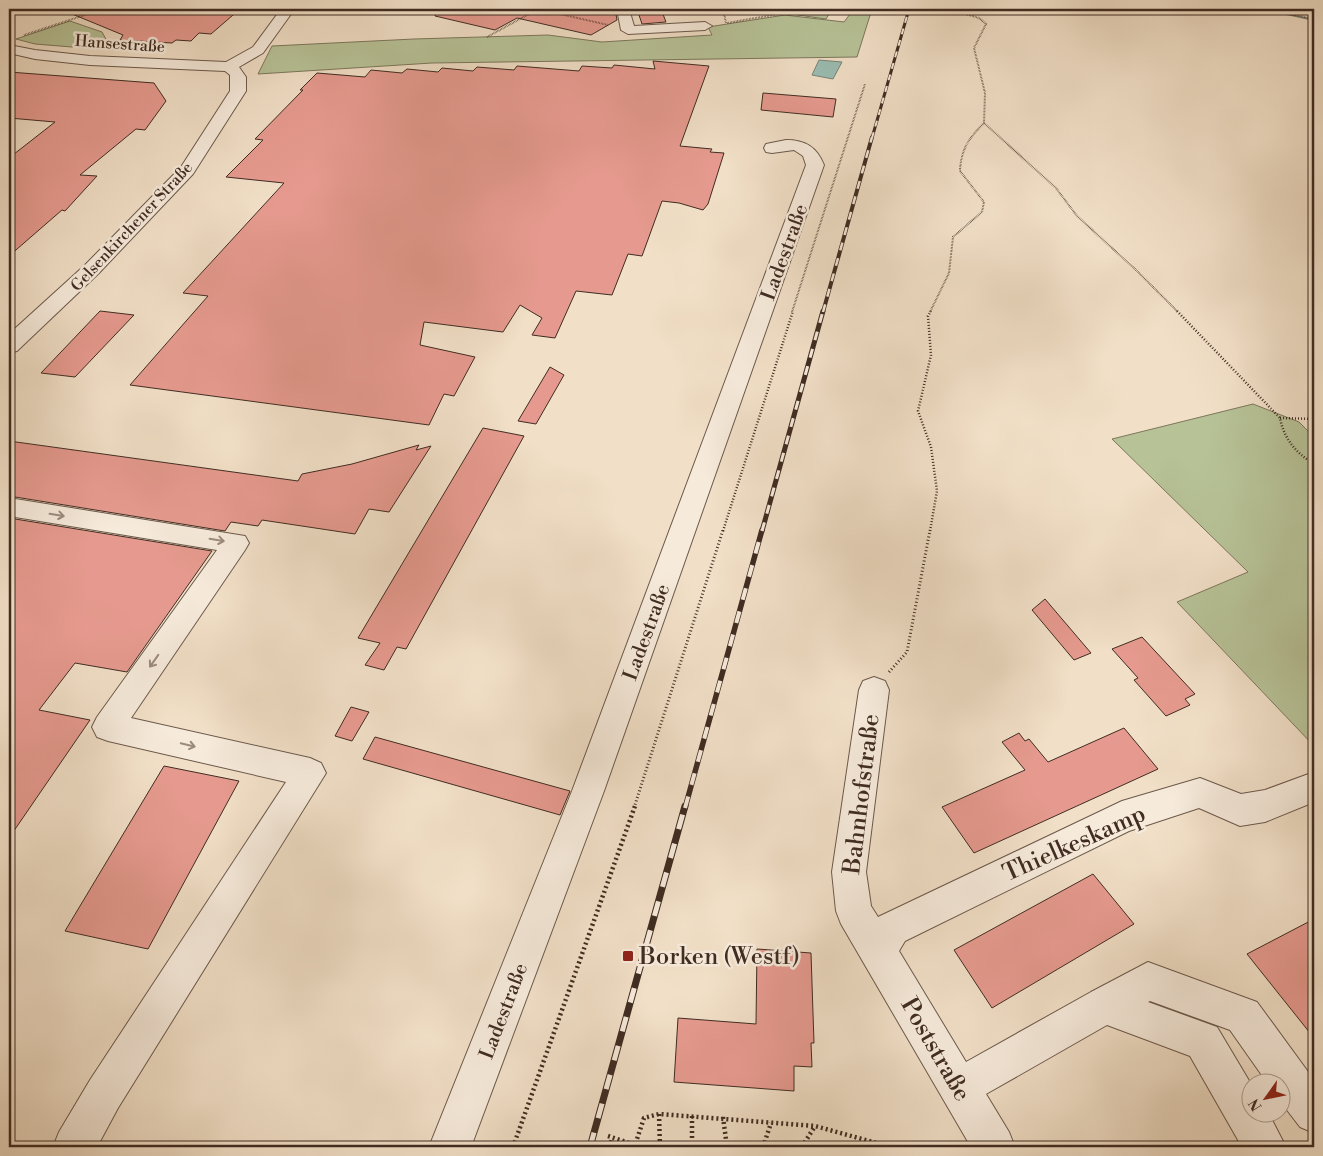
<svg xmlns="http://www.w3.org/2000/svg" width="1323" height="1156" font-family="'Libre Bodoni',serif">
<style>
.green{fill:#b7c297;stroke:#7c775c}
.water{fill:#9bbdb3;stroke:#778379}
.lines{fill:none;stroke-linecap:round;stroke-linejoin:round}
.stream{fill:#778379;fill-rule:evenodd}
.building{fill:#e69a8f;stroke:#402c22}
.minor-casing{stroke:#6c594b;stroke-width:2}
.path-far3{stroke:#402c22;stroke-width:2;stroke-dasharray:0.5 1;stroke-linecap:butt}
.path-far2{stroke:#402c22;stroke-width:2.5;stroke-dasharray:1 2;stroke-linecap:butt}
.path-far1{stroke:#402c22;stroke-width:3;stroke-dasharray:1 2.5;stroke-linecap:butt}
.path{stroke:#402c22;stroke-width:4.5;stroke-dasharray:2 3;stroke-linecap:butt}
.minor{fill:#f6eadb;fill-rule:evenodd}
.rail-far4-casing{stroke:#402c22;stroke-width:3}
.rail-far3-casing{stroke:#402c22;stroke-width:4}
.rail-far2-casing{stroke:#402c22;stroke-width:5}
.rail-far1-casing{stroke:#402c22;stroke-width:5.5}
.rail-casing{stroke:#402c22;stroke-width:7}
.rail-far4{stroke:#f6eadb;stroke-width:2;stroke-dasharray:6;stroke-linecap:butt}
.rail-far3{stroke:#f6eadb;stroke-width:2.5;stroke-dasharray:8;stroke-linecap:butt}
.rail-far2{stroke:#f6eadb;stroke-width:3;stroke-dasharray:9;stroke-linecap:butt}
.rail-far1{stroke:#f6eadb;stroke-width:4;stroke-dasharray:12;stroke-linecap:butt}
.rail{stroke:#f6eadb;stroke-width:5;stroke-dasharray:15;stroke-linecap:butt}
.oneway{stroke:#9b8b7e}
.poi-dot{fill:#8f2418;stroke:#f6eadb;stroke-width:2}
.labels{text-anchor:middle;stroke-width:5;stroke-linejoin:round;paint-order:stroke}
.far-street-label{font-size:16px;fill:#402c22;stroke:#f6eadb}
.street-label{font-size:20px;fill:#402c22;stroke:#f6eadb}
.near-street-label{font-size:24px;fill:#402c22;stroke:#f6eadb}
.near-poi-label{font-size:24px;fill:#402c22;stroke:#f6eadb;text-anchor:start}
</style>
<rect width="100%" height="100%" fill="#f1dfc7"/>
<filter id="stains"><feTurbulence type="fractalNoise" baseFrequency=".004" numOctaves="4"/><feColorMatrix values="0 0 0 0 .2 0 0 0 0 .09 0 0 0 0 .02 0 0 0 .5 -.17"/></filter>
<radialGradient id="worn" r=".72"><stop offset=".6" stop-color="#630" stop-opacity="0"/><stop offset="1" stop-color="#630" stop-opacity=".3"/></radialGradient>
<!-- green -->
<g class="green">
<polygon points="788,9 832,9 826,19 784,13"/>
<polygon points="854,9 872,9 857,57 432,63 258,74 272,46 414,39 548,35 602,42 712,35 708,27 785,15 844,22"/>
<polygon points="70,21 102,32 108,43 84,48 35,44 16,39"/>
<polygon points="1253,404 1299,422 1314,437 1314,746 1177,602 1248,572 1112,439"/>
</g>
<!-- water -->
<polygon class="water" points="819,60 842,62 833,79 812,75"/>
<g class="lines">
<!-- stream -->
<polygon class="stream" points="1259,9 1265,9 1314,19 1314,21"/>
</g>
<!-- building -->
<g class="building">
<polygon points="60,9 240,9 211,34 199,33 191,41 176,40 172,43 120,40 123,35"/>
<polygon points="436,9 615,9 617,20 591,35 517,18 495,30 435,16"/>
<polygon points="637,9 661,9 666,22 642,24"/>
<polygon points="653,61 709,66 680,146 712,149 710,152 724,153 708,204 703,210 679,203 662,201 642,256 628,254 612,295 576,291 555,338 532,335 542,318 520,305 503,332 424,322 420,345 475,357 454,396 444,394 429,425 130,385 208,296 183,293 284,183 226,177 263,140 255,139 303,90 300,90 317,73 365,77 371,70 402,73 407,69 438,72 442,68 473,71 477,67 514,70 517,66 579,71 582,66 612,68 614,65 655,69"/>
<polygon points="9,72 154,83 166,101 145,130 136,129 80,175 97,176 65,211 62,210 9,256 9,158 55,122 9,118"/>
<polygon points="763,93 836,99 833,117 761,110"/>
<polygon points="100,311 134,315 75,377 41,373"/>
<polygon points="550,367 564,375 536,424 518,421"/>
<polygon points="483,428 524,436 406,649 397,647 384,670 365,665 380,643 358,638"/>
<polygon points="9,441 298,481 302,474 352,464 419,445 416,450 431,446 389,512 369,509 355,534 262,520 258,526 231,522 225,531 9,496"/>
<polygon points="9,518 212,551 127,672 75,663 39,710 90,720 9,838"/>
<polygon points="1045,599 1091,653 1074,660 1032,610"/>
<polygon points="1142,637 1195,694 1185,699 1190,705 1166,716 1134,680 1138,678 1112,649"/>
<polygon points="351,707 369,712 352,741 335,736"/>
<polygon points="1124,728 1158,769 974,853 942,807 1025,770 1002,742 1019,733 1025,741 1029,739 1048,762"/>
<polygon points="375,737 570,791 560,815 363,759"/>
<polygon points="164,766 239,781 148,949 65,931"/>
<polygon points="1093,874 1134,924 992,1008 954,950"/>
<polygon points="1314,919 1314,1038 1247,954"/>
<polygon points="757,949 811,953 814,1043 811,1043 812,1067 794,1066 794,1091 674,1082 678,1018 756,1024"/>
</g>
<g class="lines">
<defs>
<g id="minor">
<polygon points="281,9 348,9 341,13 291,14 263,53 239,67 246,77 246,91 193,174 99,273 17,351 9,353 9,334 85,265 181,167 230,91 230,75 225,71 90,65 35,59 9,53 9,45 35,50 90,56 226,62 253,47"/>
<polygon points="617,9 629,9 634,26 705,22 712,26 705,30 628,34 621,30"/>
<path d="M786,140C805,140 817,147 824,165L604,791L471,1147H429L572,791L806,165L803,156L794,150L772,153L766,152L764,148L766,144Z"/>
<polygon points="9,498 245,536 249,543 245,550 131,718 310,758 321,763 326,773 118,1108 97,1147 53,1147 59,1132 90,1080 286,782 108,741 97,737 92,727 97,717 217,550 9,516"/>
<polygon points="874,677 885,681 889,690 866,872 871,906 878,917 1122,801 1200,778 1241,794 1265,790 1314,772 1314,802 1265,822 1240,826 1199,808 1129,831 905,941 899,951 966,1062 1091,992 1148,962 1257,1002 1314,1080 1314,1133 1300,1127 1280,1101 1280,1084 1268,1084 1230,1030 1150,1001 1148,1002 1217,1027 1251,1084 1250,1114 1269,1114 1286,1147 1242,1147 1190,1056 1107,1025 986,1094 1009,1132 1015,1147 971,1147 841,924 836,911 832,872 859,690 863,681"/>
</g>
</defs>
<!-- minor casing -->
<use href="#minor" class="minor-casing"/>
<!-- path-far3 -->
<g class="path-far3">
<polyline points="504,9 528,14"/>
<polyline points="538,9 608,25"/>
<polyline points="723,9 726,23"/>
<polyline points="949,9 979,18 986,24 974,48 985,93 984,123 1056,188 1077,216 1135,269 1178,312"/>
<polyline points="1266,9 1314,19"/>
<polyline points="724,14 734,14"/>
<polyline points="727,23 784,13"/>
<polyline points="24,35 103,9"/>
<polyline points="487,37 538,9"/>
<polyline points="792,312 865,84"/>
<path d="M930,312L949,273L953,237L982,212L984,202L960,171C961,149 969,138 984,123"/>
</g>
<!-- path-far2 -->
<g class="path-far2">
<path d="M1177,311L1280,418C1284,439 1296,453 1314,464"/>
<polyline points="1280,418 1314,419"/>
<polyline points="723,531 793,311"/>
<polyline points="930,531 937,491 931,447 918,411 931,355 928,316 931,311"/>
</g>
<!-- path-far1 -->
<g class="path-far1">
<polyline points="889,672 907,652 930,530"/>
<polyline points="634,808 723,530"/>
</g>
<!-- path -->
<g class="path">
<polyline points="659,1114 660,1147"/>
<polyline points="692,1116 692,1147"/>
<polyline points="723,1117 727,1147"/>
<polyline points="608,1136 635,1145 644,1118 659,1114 815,1126 891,1147"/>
<polyline points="513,1147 635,806"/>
<polyline points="610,1147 612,1138"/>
<polyline points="763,1147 771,1123"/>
<polyline points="802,1147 815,1126"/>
</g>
<!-- minor -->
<use href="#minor" class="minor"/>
<defs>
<polyline id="rail-far4" points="872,138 909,9"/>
<polyline id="rail-far3" points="823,312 872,137"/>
<polyline id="rail-far2" points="762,531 823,311"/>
<polyline id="rail-far1" points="685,808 762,530"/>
<polyline id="rail" points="590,1147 685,806"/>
</defs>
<!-- rail-far4 casing -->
<use href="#rail-far4" class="rail-far4-casing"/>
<!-- rail-far3 casing -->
<use href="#rail-far3" class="rail-far3-casing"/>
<!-- rail-far2 casing -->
<use href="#rail-far2" class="rail-far2-casing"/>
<!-- rail-far1 casing -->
<use href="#rail-far1" class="rail-far1-casing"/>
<!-- rail casing -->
<use href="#rail" class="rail-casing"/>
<!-- rail-far4 -->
<use href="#rail-far4" class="rail-far4"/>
<!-- rail-far3 -->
<use href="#rail-far3" class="rail-far3"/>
<!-- rail-far2 -->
<use href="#rail-far2" class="rail-far2"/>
<!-- rail-far1 -->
<use href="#rail-far1" class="rail-far1"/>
<!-- rail -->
<use href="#rail" class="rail"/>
</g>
<!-- one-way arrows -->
<defs><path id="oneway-shaft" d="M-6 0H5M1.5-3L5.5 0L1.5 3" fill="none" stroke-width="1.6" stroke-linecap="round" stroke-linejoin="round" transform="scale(1.25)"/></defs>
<g class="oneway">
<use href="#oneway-shaft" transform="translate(57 515) rotate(9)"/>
<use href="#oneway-shaft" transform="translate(217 540) rotate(9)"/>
<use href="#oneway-shaft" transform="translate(154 661) rotate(125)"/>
<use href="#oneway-shaft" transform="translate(188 745) rotate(13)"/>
</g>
<!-- markers -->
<rect class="poi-dot" x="622" y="950" width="12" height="12" rx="2.5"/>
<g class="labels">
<!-- far-street labels -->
<g class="far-street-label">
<text transform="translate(120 43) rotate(4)" y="6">Hansestraße</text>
<text transform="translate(131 226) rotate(-47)" y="6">Gelsenkirchener Straße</text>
</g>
<!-- street labels -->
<g class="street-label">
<text transform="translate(784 252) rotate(-70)" y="7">Ladestraße</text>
<text transform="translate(646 632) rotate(-70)" y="7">Ladestraße</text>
<text transform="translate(503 1011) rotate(-69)" y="7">Ladestraße</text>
</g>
<!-- near-street labels -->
<g class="near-street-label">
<text transform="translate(861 794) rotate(-83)" y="8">Bahnhofstraße</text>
<text transform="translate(1074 843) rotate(-24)" y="8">Thielkeskamp</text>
<text transform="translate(936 1049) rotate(60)" y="8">Poststraße</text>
</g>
<!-- near-poi labels -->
<g class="near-poi-label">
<text x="639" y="964">Borken (Westf)</text>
</g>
</g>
<!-- margin -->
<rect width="1323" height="1156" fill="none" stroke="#f1dfc7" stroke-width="30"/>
<rect x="10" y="10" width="1303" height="1136" fill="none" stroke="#402c22" stroke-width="2.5"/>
<rect x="15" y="15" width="1293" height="1126" fill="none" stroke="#402c22"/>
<!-- north arrow -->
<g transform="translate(1266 1098) rotate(237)"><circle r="24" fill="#f6eadb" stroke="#ad9e91"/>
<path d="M0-4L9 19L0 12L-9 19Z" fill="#8f2418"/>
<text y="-8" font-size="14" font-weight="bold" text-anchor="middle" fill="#402c22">N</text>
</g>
<rect width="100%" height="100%" filter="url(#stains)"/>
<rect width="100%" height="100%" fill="url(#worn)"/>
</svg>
